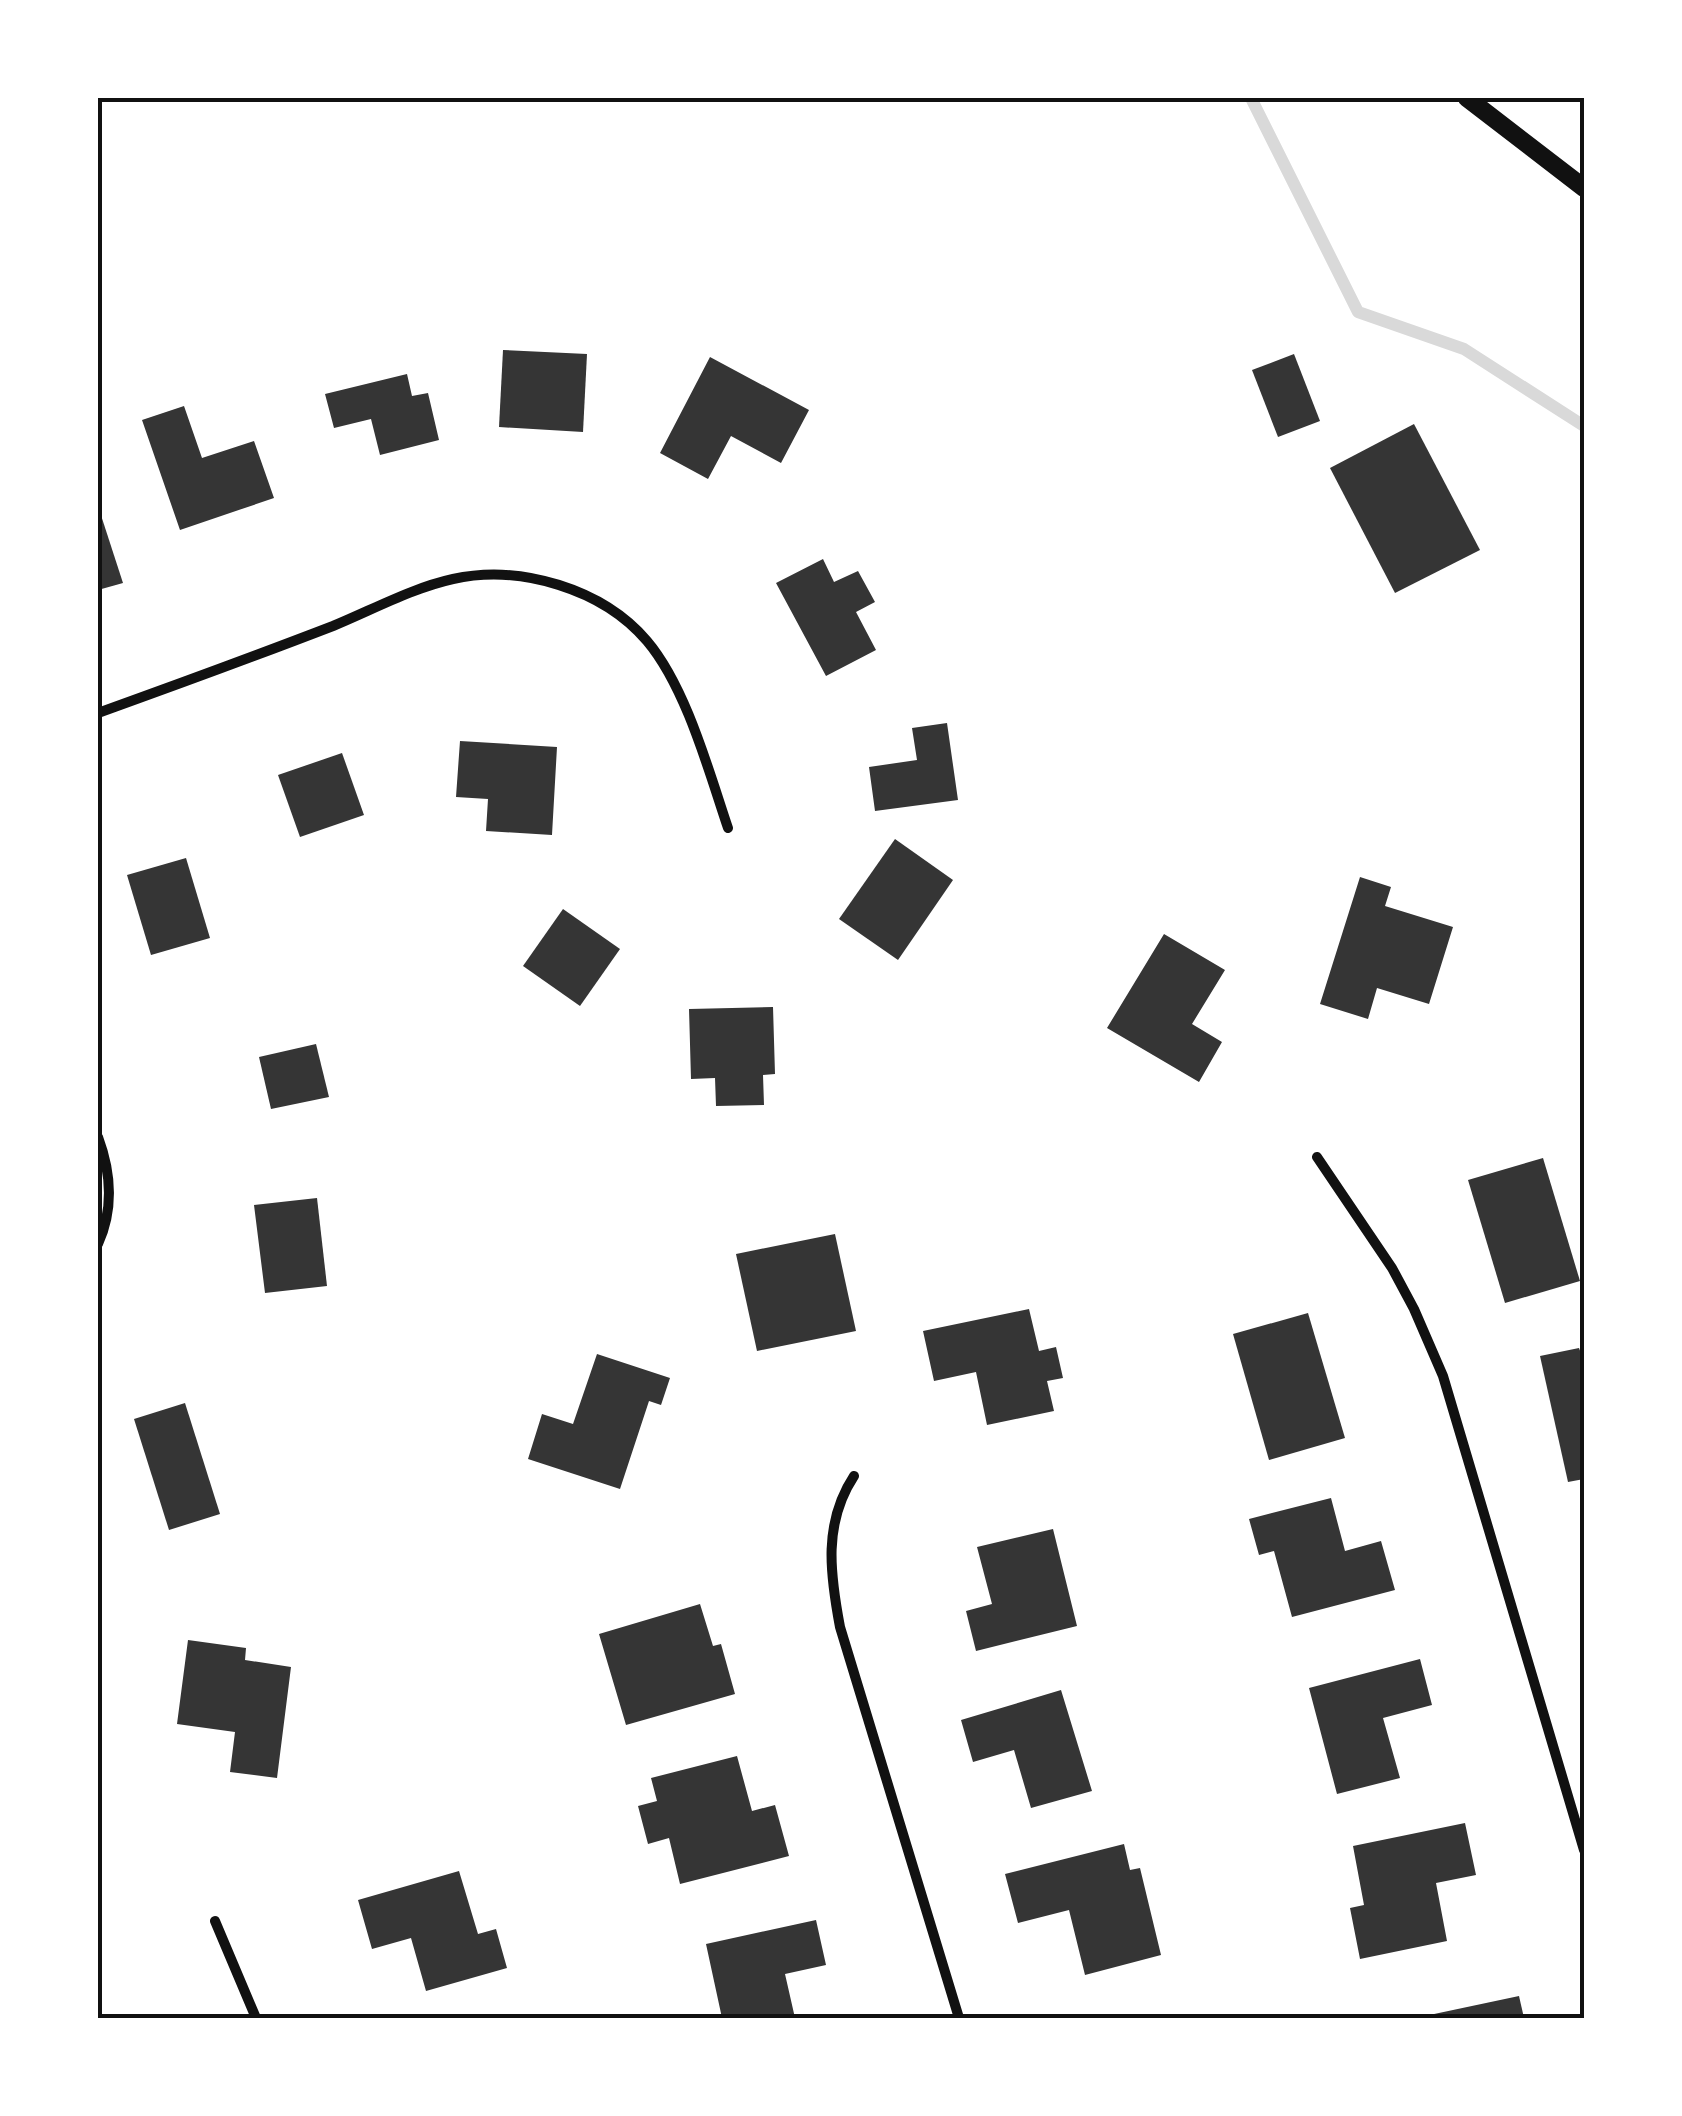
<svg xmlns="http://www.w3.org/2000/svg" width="1682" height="2116" font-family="Barlow,sans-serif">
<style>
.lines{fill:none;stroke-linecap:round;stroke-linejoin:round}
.stream{stroke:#d9d9d9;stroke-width:12}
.building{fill:#353535}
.minor{stroke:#111;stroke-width:10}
.tertiary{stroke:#111;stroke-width:18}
.neatline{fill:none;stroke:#111;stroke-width:4}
</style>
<rect width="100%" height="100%" fill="#fff"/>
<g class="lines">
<!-- stream -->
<polyline class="stream" points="1251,98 1358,312 1464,349 1584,426"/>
</g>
<!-- building -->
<g class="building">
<polygon points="503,350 587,354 583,432 499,427"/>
<polygon points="1294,354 1320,421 1278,437 1252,370"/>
<polygon points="710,357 809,410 781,463 731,436 708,479 660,453"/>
<polygon points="407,374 412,396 428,393 439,440 380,455 371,419 334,428 325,394"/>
<polygon points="184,406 202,458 254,441 274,498 180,530 142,420"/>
<polygon points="1414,424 1480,550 1395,593 1330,468"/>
<polygon points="98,506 123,583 98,590"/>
<polygon points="823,559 834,582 858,571 875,602 856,612 876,650 826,676 776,583"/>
<polygon points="947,723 958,800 875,811 869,767 917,760 912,728"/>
<polygon points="460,741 557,747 552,835 486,831 488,799 456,797"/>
<polygon points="342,753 364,815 300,837 278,775"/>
<polygon points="895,839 953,880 898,960 839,919"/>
<polygon points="186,858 210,938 151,955 127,875"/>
<polygon points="1360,877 1391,887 1385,906 1453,927 1429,1004 1377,988 1368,1019 1320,1004"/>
<polygon points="563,909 620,949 580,1006 523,966"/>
<polygon points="1164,934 1225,970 1192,1024 1222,1042 1199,1082 1107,1028"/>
<polygon points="773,1007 775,1074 763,1075 764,1105 716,1106 715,1078 691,1079 689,1009"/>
<polygon points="316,1044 329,1097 271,1109 259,1057"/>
<polygon points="1543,1158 1580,1281 1505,1303 1468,1180"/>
<polygon points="317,1198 327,1286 265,1293 254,1205"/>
<polygon points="835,1234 856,1331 757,1351 736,1254"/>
<polygon points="1029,1309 1039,1351 1056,1347 1063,1378 1047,1381 1054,1411 987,1425 976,1372 934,1381 923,1331"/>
<polygon points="1308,1313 1345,1438 1269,1460 1233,1334"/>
<polygon points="1579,1348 1584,1361 1584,1479 1568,1482 1540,1356"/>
<polygon points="597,1354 670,1378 661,1405 649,1401 620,1489 528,1459 542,1414 573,1424"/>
<polygon points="185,1403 220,1514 169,1530 134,1419"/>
<polygon points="1331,1498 1345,1551 1381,1541 1395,1590 1292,1617 1274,1551 1259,1555 1249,1519"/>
<polygon points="1053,1529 1077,1626 976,1651 966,1611 992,1604 977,1547"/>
<polygon points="700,1604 713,1646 721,1644 735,1694 626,1725 599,1634"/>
<polygon points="188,1640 246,1648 245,1660 291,1667 277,1778 230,1772 235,1732 177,1724"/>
<polygon points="1420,1659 1432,1705 1383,1718 1400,1778 1337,1794 1309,1688"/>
<polygon points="1061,1690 1092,1791 1031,1808 1014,1750 973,1762 961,1720"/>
<polygon points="737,1756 752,1811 775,1805 789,1856 680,1884 669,1838 648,1844 638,1806 657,1801 651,1778"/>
<polygon points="1465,1823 1476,1875 1436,1883 1447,1941 1360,1959 1350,1908 1364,1905 1353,1846"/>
<polygon points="1124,1844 1130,1870 1140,1868 1161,1955 1085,1975 1069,1910 1018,1923 1005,1874"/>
<polygon points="459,1871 478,1934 496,1929 507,1968 426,1991 411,1938 372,1949 358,1900"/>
<polygon points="816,1920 826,1965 785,1974 795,2018 722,2018 706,1944"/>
<polygon points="1519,1996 1524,2018 1420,2018 1420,2017"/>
</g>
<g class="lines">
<!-- minor -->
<g class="minor">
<path d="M98,713C176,685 255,656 333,626C372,610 412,588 453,579C520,564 603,589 647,641C686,687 709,772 728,828"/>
<path d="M98,1137C111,1172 114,1209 98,1244"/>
<polyline points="1317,1157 1392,1268 1414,1309 1443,1376 1584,1850"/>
<path d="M854,1476C823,1523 830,1574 840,1627L959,2018"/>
<polyline points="215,1921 256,2018"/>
</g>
<!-- tertiary -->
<polyline class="tertiary" points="1467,98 1584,188"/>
</g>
<!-- border -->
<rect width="1682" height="2116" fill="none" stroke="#ffffff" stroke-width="200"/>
<rect x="100" y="100" width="1482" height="1916" class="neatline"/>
</svg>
